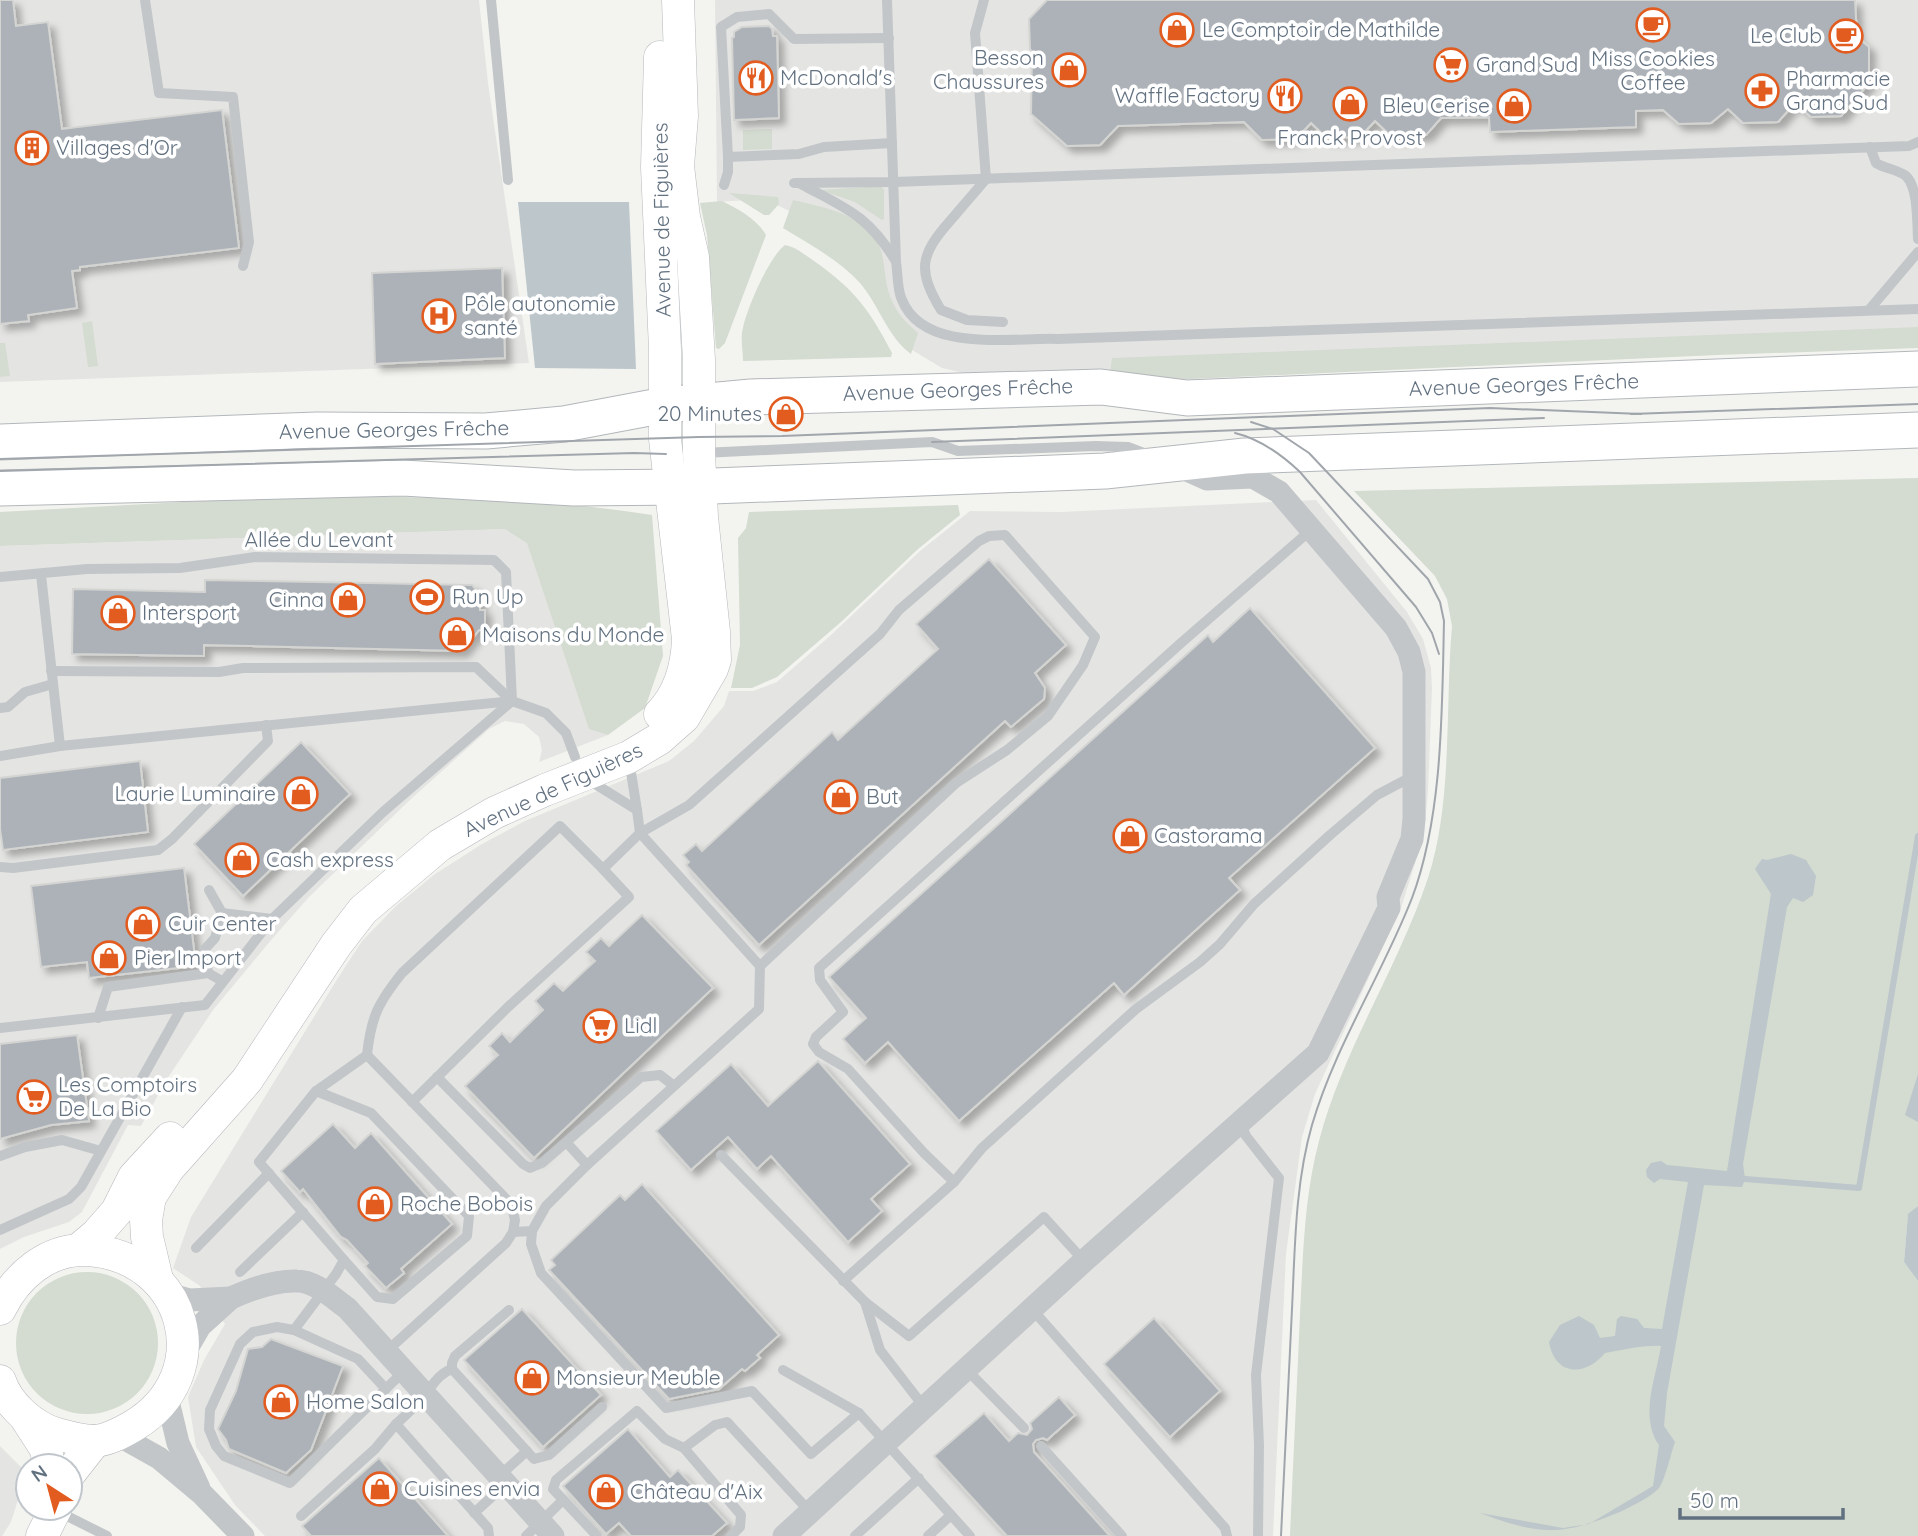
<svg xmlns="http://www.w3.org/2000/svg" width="1918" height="1536" font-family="Quicksand,sans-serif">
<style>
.built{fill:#e4e5e3}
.green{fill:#d4dbd0}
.water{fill:#bcc6cb}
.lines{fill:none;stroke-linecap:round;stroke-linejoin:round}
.stream{stroke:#bcc6cb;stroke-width:6}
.building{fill:#acb2b7;stroke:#d4d5d2;stroke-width:2;filter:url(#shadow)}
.secondary-casing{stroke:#b5b9bd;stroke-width:33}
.primary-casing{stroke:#b3b7bb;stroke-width:37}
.service{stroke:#c3c6c9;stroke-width:10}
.minor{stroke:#c3c6c9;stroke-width:23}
.secondary{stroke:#fff;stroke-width:32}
.primary{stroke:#fff;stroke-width:35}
.tram{stroke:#a1a6ac;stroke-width:2}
.labels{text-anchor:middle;stroke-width:7;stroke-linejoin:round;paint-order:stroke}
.poi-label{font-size:21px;fill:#627180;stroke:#fff;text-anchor:start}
.street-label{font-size:21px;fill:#627180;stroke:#fff}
</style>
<defs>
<filter id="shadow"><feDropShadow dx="6" dy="6" stdDeviation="3.5" flood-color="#0004"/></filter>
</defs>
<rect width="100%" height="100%" fill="#f3f4ef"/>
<!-- built -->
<g class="built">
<polygon points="0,0 479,0 488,83 529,363 0,382"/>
<polygon points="715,0 1918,0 1918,345 977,376 942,368 902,344 878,253 764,199 717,202"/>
<polygon points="1316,500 1407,612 1423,639 1431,668 1432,688 1428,791 1424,835 1401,908 1315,1094 1302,1137 1286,1254 1273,1536 265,1536 235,1505 196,1447 188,1397 204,1360 225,1324 200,1286 173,1268 191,1217 336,981 362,941 396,906 435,874 482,844 525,821 669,761 694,741 724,706 729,691 753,691 777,682 831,635 920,551 970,511 1060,512"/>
<polygon points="505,529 527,542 591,729 608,735 539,762 542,750 539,737 524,724 505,721 489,729 412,798 309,897 272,939 213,1010 167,1079 141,1126 128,1125 82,1212 69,1222 24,1237 0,1249 0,546"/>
<polygon points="0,1446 21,1467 22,1487 11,1522 2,1536 0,1536"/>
</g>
<!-- green -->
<g class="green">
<polygon points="772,129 772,149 743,150 743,130"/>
<polygon points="881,186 884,190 884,219 882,220 855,202 820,190"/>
<polygon points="729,193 778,197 779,204 769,215 764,215"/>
<path d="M793,200C813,205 837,209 855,220C896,246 876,271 894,305C899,316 909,325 918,333L911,354C887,336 879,305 860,283C839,260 809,244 783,228Z"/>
<path d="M722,201C737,208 758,220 766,235L725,343L719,349L716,348L707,235L700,203Z"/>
<path d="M785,245C796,247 805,255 814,261C855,290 869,309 892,353L891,357L743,361C743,350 740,338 743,328C747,308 769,257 785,245Z"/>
<polygon points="92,321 98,366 88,367 82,323"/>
<polygon points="1918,327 1918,348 1717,355 1170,380 1110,374 1112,358"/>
<polygon points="0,343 5,343 10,376 0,377"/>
<path d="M1918,478V1206L1908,1215L1904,1262L1918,1281V1536H1290C1293,1462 1297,1388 1300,1314C1303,1257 1304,1197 1319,1141C1343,1049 1398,968 1428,878C1453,802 1445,706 1452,626L1447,599L1435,576L1354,491Z"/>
<path d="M313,495C426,498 540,497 652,515L663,656L645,708L608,735L589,729L527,543L505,529L0,546V512Z"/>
<polygon points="958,505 960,515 918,549 841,622 777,677 752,688 731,688 740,645 738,538 746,528 749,512"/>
<circle cx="87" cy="1343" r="71"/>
</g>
<!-- water -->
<g class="water">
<polygon points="518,202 629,202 636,369 535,368"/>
<path d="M1791,854L1806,860L1816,876L1813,895L1803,902L1793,898L1787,907L1743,1164L1745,1179L1742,1187L1704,1185L1667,1393L1664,1426L1675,1442C1671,1453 1665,1480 1659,1488C1650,1498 1633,1505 1622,1511C1562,1536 1541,1536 1480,1513L1563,1528L1589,1524L1653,1486L1659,1445C1639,1416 1656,1378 1661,1346C1642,1345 1624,1350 1605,1353C1585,1377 1555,1376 1549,1342L1560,1325L1579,1316L1594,1325L1600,1338L1615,1336L1617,1319L1621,1316L1637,1319L1644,1328L1662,1329L1688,1182L1660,1179L1654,1183L1647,1177L1646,1170L1651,1163L1661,1161L1667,1165L1727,1171L1771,894L1755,869L1762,859L1767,860Z"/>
<polygon points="1918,1074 1918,1122 1905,1115"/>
<polygon points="1918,1206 1918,1281 1904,1262 1908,1214"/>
</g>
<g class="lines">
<!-- stream -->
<polyline class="stream" points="1745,1179 1859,1188 1918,836"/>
</g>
<!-- building -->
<g class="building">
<polygon points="0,0 13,0 16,26 48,22 62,129 222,110 239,248 80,267 80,270 72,271 77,308 28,315 29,321 0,324"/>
<polygon points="1047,0 1855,0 1857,37 1869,47 1869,83 1841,116 1811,117 1795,103 1778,122 1743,123 1728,109 1711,123 1679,124 1663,110 1636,111 1636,127 1490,132 1489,117 1441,118 1426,135 1391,136 1375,121 1360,137 1327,138 1311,123 1296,139 1262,140 1244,122 1118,126 1100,145 1067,146 1031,114 1032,52 1030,49 1029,19"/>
<polygon points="769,26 772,29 773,36 777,36 779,118 734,120 732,38 734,37 734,32 742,27"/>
<polygon points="502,268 505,358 375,364 372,273"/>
<polygon points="989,559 1066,645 1035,673 1045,688 1044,699 1011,727 1005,721 759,945 686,865 689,862 683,855 696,844 702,851 832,732 838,740 938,649 916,624"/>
<polygon points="205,580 472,585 480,594 480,610 485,610 485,630 479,630 462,651 204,645 204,656 72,654 73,589 205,592"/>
<polygon points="1250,608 1375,748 1229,878 1240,890 1124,995 1114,983 959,1121 888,1042 865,1063 843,1039 866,1018 829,977 1208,635 1213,642"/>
<polygon points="301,742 350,794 243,896 194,844"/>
<polygon points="140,761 148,832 3,850 0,829 0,778"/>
<polygon points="184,868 196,966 89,978 87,962 41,967 31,886"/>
<polygon points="642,915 713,988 534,1158 465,1086 498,1055 489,1046 502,1033 510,1042 543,1010 535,1001 554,983 563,991 595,961 586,952 601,938 609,946"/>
<polygon points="77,1035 89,1121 51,1125 0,1139 0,1044"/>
<polygon points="818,1061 910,1164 871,1199 882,1211 848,1242 771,1156 757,1169 728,1137 691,1170 656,1131 731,1064 768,1106"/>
<polygon points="333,1124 355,1148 371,1133 452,1224 401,1269 404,1273 386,1288 365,1266 368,1263 347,1240 341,1237 303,1189 300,1192 281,1171"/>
<polygon points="642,1184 779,1335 757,1355 760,1358 745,1371 742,1369 719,1389 669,1399 549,1270 555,1265 551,1260 620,1195 625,1200"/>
<polygon points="522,1309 601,1395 543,1447 464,1360"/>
<polygon points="1154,1318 1220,1391 1170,1437 1104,1364"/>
<polygon points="271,1339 343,1366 311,1450 286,1473 229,1449 226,1440 218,1429 236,1391 248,1349 262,1347"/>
<polygon points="1059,1397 1075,1415 1047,1440 1043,1438 1036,1440 1033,1444 1034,1452 1110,1536 1007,1536 934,1456 984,1413 1009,1441 1018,1433 1027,1435 1032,1429 1030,1423"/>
<polygon points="628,1429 670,1477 678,1470 727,1523 712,1536 631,1536 619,1523 606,1534 563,1486"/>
<polygon points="379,1458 448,1536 311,1536 302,1526"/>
</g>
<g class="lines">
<defs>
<g id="secondary">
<path d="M660,714C680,693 687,667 688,639L665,439V349L657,167L660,57"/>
<polyline points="78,1250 96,1235 117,1211 134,1177 170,1138"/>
<polyline points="157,1279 147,1237 146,1220 150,1197 168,1169 247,1080 336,945 363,910 440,845 494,813 545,790 629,757 659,739 684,717 712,669 715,660 714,632 702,517 699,453 699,360 693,257 684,217 678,166 682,116 678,0"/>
<path d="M0,1309C16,1276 48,1248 87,1250C187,1256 219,1375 133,1426C121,1433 107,1441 93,1441C81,1441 68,1437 57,1434C33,1427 8,1405 0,1381"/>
<polyline points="26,1418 46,1449 49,1466"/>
<polyline points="70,1473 95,1441"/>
<polyline points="42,1536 56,1508"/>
</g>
<g id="primary">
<polyline points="0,442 317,430 486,431 564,424 665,405 751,397 1101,387 1187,398 1918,369"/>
<polyline points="0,488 403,478 574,488 687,487 1105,471 1245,456 1918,430"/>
</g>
</defs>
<!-- secondary casing -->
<use href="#secondary" class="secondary-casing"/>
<!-- primary casing -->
<use href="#primary" class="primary-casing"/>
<!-- service -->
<g class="service">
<polyline points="145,0 159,93 233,97 249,242 243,266"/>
<polyline points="491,0 508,180"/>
<path d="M887,0L896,262C898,274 897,290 902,300C924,354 1012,337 1058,339L1918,309"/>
<path d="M984,0L975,33L986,179C974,193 962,207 950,221C920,255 917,270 941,310L967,320L1003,322"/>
<path d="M1870,147L1876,163C1885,169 1897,169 1906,176C1918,187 1917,221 1918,239"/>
<polyline points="728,157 799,154 824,147 892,143"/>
<polyline points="794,183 894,182 1909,146 1918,142"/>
<path d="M801,184C845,208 868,215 895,260"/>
<polyline points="724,185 728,172 728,157 721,27 737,17 769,14 794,39 889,38"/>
<polyline points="1869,310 1918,252"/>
<polyline points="703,453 932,442 958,451 1096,446 1128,447 1149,455"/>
<polyline points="41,575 60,746"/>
<polyline points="0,577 87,569 180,568 255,557 494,560 506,572 512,701"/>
<polyline points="51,671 219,672 243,668 476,667 512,701 546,713 566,733 575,757"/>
<polyline points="0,708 8,707 25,692 53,684"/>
<polyline points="0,756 60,746 512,701"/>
<polyline points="587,779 637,810 629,760"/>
<polyline points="0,867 13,868 158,850 172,839 268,741 266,725"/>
<polyline points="222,913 272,919"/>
<polyline points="208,973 205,949 215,938 222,913 209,890"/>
<polyline points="98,1018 108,987 208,973 222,981"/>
<polyline points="0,1028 205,1005 272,919 383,812 512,701"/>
<polyline points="367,1055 511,1204 515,1220 513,1232"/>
<polyline points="437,1077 523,1164 530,1168 542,1163 641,1077 660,1075 673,1085"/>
<polyline points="316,1091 371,1113 469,1216 467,1236 393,1299 377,1297 344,1260"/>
<polyline points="412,1102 508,1007 629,897 603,869"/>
<polyline points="1241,1123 1246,1136 1279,1178 1256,1375 1259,1445 1258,1536"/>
<polyline points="567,1143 587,1165"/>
<polyline points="721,1155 865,1302 909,1336 1044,1217 1084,1261"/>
<polyline points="0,1156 25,1147 62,1140 101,1151"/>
<polyline points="954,1182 924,1153 848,1069 819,1052 813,1044 816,1037 843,1012 820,980 819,968 1181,643 1312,529"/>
<polyline points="0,1230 69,1199 81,1187 182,1007"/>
<polyline points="532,1231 531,1244 541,1273 666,1408 752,1391 811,1454 859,1413"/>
<polyline points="196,1248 269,1173"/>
<polyline points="240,1272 303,1212"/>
<polyline points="843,1281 954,1182 982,1148 1136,1009 1200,962 1220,944 1254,904 1330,835 1377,795 1413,776"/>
<polyline points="865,1302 880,1350 924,1407"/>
<polyline points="1032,1309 1225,1528 1227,1536"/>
<path d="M294,1330L336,1274L344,1260L259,1162L316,1091L367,1055C371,1017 378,1003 402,973L560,826L603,869L640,833L689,805L880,634L899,610L979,541L989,536L1005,535L1095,637L1083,665L1048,716L1007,750L956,783L760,966"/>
<polyline points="388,1350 506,1243 513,1232 532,1231 546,1206 587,1165 759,1009 760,966 640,833 637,810"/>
<polyline points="452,1369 534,1459 549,1455 602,1407"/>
<polyline points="966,1369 1024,1428"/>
<polyline points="783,1370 859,1413 970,1536"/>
<polyline points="386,1389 358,1359 294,1330 277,1327 253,1332 240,1344 210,1410 209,1429 216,1446 224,1456 290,1483 405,1370"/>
<path d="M396,1424C404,1417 413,1409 420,1400C431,1389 437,1374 452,1369V1363L455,1356L509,1310"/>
<polyline points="1041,1446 1122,1536"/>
<polyline points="684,1448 715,1425 727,1422 810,1512"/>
<polyline points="499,1476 527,1451"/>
<polyline points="57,1511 107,1536"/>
<polyline points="474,1513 506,1484"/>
<polyline points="301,1516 375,1449 396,1424 488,1528 489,1536"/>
<polyline points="526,1536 563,1500"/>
<polyline points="597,1536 553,1489 556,1480 637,1411 665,1439 684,1448 741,1515 740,1527 731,1536"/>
<polyline points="855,1536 919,1478"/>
<polyline points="928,1536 951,1515"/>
</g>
<!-- minor -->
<g class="minor">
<polyline points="168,1294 190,1300 231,1298 200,1326 182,1357"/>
<path d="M231,1298C251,1289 275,1280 297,1281C315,1281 333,1298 347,1308L553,1536"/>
<polyline points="167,1397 178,1443 199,1488"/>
<polyline points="118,1435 159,1458 202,1494 243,1536"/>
<polyline points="784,1536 1084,1261 1318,1053 1389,908 1388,897 1412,839 1414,819 1414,672 1409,652 1396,628 1279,492 1253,477 1207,479 1176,465"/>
</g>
<!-- secondary -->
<use href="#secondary" class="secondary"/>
<!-- primary -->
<use href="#primary" class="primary"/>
<!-- tram -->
<g class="tram">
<polyline points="1631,414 1918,404"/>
<path d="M1251,422L1273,429L1309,453L1428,579L1440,602L1444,621C1442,709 1443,815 1412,898C1382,975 1335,1046 1312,1125C1295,1184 1295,1248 1292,1309C1288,1385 1285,1460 1281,1536"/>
<path d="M1235,433C1260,439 1281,454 1300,472L1416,607L1432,633L1439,654"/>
<polyline points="932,442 1544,418"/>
<polyline points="0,459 699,437 782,436 1490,408 1641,414"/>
<polyline points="0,471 634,453 666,454"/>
</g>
</g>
<!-- icons -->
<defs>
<symbol id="cafe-ring" viewBox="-11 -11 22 22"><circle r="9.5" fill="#fff" stroke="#e25c20" stroke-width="1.5"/><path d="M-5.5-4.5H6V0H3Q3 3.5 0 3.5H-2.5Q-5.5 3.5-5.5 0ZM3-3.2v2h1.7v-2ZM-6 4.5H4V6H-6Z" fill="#e25c20"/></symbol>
<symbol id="shop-ring" viewBox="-11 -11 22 22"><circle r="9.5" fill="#fff" stroke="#e25c20" stroke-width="1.5"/><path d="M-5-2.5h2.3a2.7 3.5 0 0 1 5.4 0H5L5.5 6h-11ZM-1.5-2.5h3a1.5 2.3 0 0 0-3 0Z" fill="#e25c20"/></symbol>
<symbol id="supermarket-ring" viewBox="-11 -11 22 22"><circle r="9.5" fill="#fff" stroke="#e25c20" stroke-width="1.5"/><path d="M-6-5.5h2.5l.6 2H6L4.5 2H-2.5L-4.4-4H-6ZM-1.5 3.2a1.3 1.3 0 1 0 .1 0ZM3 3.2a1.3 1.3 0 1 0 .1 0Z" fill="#e25c20"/></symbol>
<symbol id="restaurant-ring" viewBox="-11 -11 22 22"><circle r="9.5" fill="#fff" stroke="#e25c20" stroke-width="1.5"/><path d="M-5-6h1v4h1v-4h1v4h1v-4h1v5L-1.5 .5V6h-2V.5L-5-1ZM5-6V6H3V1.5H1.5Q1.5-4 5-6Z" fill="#e25c20"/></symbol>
<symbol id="pharmacy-ring" viewBox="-11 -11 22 22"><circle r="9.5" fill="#fff" stroke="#e25c20" stroke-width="1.5"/><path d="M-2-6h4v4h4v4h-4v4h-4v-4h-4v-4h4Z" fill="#e25c20"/></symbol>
<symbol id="building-ring" viewBox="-11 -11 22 22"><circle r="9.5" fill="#fff" stroke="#e25c20" stroke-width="1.5"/><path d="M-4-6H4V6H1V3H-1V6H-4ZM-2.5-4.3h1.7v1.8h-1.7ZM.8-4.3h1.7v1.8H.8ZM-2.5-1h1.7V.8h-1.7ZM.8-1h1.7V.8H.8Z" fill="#e25c20"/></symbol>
<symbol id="hospital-ring" viewBox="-11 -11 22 22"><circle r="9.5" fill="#fff" stroke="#e25c20" stroke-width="1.5"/><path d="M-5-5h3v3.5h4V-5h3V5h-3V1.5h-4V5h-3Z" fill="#e25c20"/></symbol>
<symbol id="stadium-ring" viewBox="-11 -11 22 22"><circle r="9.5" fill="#fff" stroke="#e25c20" stroke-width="1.5"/><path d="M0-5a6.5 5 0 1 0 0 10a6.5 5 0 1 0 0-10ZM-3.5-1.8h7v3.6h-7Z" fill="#e25c20"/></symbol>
</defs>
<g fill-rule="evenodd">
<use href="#cafe-ring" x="1634" y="6" width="38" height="38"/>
<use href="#shop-ring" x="1158" y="11" width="38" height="38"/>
<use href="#cafe-ring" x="1827" y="17" width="38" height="38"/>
<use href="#supermarket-ring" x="1432" y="46" width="38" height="38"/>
<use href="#shop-ring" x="1050" y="51" width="38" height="38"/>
<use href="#restaurant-ring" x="737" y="59" width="38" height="38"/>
<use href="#pharmacy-ring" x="1743" y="72" width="38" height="38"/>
<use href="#restaurant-ring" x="1266" y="77" width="38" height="38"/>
<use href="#shop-ring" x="1331" y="85" width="38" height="38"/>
<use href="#shop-ring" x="1495" y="87" width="38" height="38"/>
<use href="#building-ring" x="13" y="129" width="38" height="38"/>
<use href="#hospital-ring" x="420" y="297" width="38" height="38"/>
<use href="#shop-ring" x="767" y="395" width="38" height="38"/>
<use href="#stadium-ring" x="408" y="578" width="38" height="38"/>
<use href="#shop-ring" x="329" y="581" width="38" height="38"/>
<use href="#shop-ring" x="99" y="594" width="38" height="38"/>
<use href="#shop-ring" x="438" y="616" width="38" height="38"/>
<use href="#shop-ring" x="282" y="775" width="38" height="38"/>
<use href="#shop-ring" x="822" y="778" width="38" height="38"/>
<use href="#shop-ring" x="1111" y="817" width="38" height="38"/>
<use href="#shop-ring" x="223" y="841" width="38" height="38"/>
<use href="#shop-ring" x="124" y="905" width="38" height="38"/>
<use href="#shop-ring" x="90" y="939" width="38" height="38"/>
<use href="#supermarket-ring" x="581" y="1007" width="38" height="38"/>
<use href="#supermarket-ring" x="15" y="1078" width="38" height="38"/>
<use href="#shop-ring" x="356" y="1185" width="38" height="38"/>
<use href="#shop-ring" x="513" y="1359" width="38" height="38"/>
<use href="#shop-ring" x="262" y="1383" width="38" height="38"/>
<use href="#shop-ring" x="361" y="1470" width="38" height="38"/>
<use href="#shop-ring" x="587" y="1473" width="38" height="38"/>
</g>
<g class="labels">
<!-- poi labels -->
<g class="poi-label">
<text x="1202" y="37">Le Comptoir de Mathilde</text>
<text x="1822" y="43" text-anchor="end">Le Club</text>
<text x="1044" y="65" text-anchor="end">Besson<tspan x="1044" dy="24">Chaussures</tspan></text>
<text x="1653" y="66" text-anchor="middle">Miss Cookies<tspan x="1653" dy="24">Coffee</tspan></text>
<text x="1476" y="72">Grand Sud</text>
<text x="780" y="85">McDonald's</text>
<text x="1786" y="86">Pharmacie<tspan x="1786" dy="24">Grand Sud</tspan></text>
<text x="1260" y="103" text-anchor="end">Waffle Factory</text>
<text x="1490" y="113" text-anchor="end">Bleu Cerise</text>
<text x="1350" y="145" text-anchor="middle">Franck Provost</text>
<text x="56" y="155">Villages d'Or</text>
<text x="464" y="311">Pôle autonomie<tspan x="464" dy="24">santé</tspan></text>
<text x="762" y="421" text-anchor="end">20 Minutes</text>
<text x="452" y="604">Run Up</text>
<text x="324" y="607" text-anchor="end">Cinna</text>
<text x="142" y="620">Intersport</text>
<text x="482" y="642">Maisons du Monde</text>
<text x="276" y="801" text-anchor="end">Laurie Luminaire</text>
<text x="866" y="804">But</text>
<text x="1154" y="843">Castorama</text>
<text x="266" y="867">Cash express</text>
<text x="168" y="931">Cuir Center</text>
<text x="134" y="965">Pier Import</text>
<text x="624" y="1033">Lidl</text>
<text x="58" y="1092">Les Comptoirs<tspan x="58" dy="24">De La Bio</tspan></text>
<text x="400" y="1211">Roche Bobois</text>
<text x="556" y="1385">Monsieur Meuble</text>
<text x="306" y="1409">Home Salon</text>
<text x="404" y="1496">Cuisines envia</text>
<text x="630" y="1499">Château d'Aix</text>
</g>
<!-- street labels -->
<g class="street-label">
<text transform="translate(662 220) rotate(-91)" y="7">Avenue de Figuières</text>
<text transform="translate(1524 385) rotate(-2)" y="7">Avenue Georges Frêche</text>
<text transform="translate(958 390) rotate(-2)" y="7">Avenue Georges Frêche</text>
<text transform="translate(394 430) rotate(-1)" y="7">Avenue Georges Frêche</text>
<text x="319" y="547">Allée du Levant</text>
<text transform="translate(553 790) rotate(-25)" y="7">Avenue de Figuières</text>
</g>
</g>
<!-- north arrow -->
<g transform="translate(49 1487) rotate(324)"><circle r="33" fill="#ffffff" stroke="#c0c6cc" stroke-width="2"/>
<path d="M0-5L12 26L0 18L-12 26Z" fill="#e25c20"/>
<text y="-10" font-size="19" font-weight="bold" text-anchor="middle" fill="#627180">N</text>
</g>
<!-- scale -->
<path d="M1680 1508v10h163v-10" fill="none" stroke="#627180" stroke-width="3.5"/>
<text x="1690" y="1508" font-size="21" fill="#627180" stroke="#ffffff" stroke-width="5" paint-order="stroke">50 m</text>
</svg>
